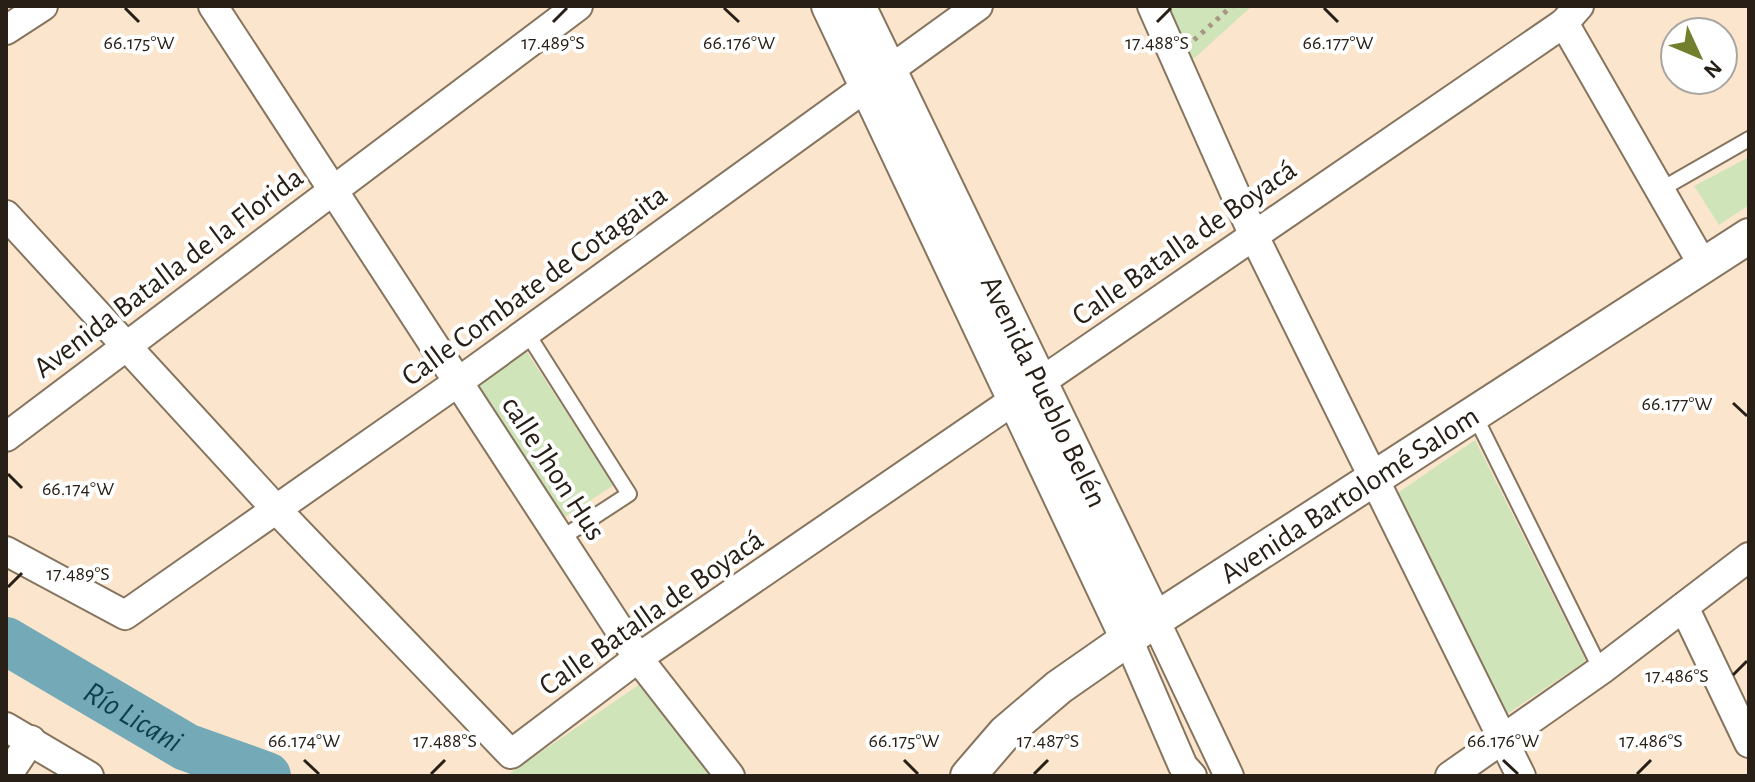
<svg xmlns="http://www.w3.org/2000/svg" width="1755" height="782" font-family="'Alegreya Sans',sans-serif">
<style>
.green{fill:#d0e4b9}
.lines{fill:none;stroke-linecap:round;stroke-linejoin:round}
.river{stroke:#74a9b8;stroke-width:48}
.service-casing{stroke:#86745e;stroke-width:18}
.minor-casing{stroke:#86745e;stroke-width:32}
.tertiary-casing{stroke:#86745e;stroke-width:38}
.path{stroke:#a69683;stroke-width:5;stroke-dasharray:4 6;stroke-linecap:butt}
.service{stroke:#fff;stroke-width:14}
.minor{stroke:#fff;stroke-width:28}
.tertiary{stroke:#fff;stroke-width:34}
.ticks{fill:none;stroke:#282017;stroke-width:3}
.labels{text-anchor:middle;stroke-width:8;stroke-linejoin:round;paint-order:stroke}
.street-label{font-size:30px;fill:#282017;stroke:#fff}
.water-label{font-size:32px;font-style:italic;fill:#0e3f4b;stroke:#fff}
.ticks-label{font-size:20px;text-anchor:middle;fill:#282017;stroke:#fff;stroke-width:8;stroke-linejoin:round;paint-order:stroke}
</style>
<rect width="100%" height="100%" fill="#fbe6cd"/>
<!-- green -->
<g class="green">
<polygon points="1165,6 1252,6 1189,63"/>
<polygon points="1749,157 1749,205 1719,225 1694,186"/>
<polygon points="525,349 614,485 560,520 472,384"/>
<polygon points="1475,440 1586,661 1504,716 1396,494"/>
<polygon points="640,684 713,776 509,774"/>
</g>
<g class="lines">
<!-- river -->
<path class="river" id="s1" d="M6,641L186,747L267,776"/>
<defs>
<g id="service">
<polyline points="1660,190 1749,139"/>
<polyline points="527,333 629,494 560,539"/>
<polyline points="1474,414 1601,670"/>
</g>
<g id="minor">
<polyline points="213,6 638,658 730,776"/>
<polyline points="1152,6 1254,236 1521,776"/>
<polyline points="1564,23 1703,265"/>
<polyline points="6,30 43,6"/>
<polyline points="6,215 276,509 511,754 638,658 1564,23 1579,6"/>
<polyline points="6,437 578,6"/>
<polyline points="6,551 125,615 458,382 978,6"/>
<polyline points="1684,607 1749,743"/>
<polyline points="1155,620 1229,776"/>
<polyline points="1128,639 1183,766 1192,776"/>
<polyline points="6,727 89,776"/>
<polyline points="7,776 31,740"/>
<polyline points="1450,776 1601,670 1749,557"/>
</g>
<g id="tertiary">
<polyline points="829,6 1128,639"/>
<path id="s2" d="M858,6L1155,620"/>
<path id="s3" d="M968,776L1005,733L1059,687L1155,620L1749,236"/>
</g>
</defs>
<!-- service casing -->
<use href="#service" class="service-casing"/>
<!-- minor casing -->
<use href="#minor" class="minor-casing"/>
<!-- tertiary casing -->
<use href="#tertiary" class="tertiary-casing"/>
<!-- path -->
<polyline class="path" points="1194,40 1232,6"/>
<!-- service -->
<use href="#service" class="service"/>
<!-- minor -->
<use href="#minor" class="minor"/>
<!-- tertiary -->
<use href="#tertiary" class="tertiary"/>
</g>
<!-- ticks -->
<path class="ticks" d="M125,8L139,22M724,8L739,22M1324,8L1338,22M553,22L567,8M1157,22L1171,8M1733,403L1747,416M8,474L22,488M8,587L22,573M1733,675L1747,661M304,760L319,774M904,760L918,774M1503,760L1518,774M431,774L445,760M1034,774L1048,760M1637,774L1651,760"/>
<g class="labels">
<!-- street labels -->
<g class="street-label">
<text transform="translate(1184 242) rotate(-35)" y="10">Calle Batalla de Boyacá</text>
<text transform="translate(168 272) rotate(-37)" y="10">Avenida Batalla de la Florida</text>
<text transform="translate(534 285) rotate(-36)" y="10">Calle Combate de Cotagaita</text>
<text dy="10" stroke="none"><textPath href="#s2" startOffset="428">Avenida Pueblo Belén</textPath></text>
<text transform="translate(554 468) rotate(57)" y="10">calle Jhon Hus</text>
<text dy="10" stroke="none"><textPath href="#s3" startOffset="476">Avenida Bartolomé Salom</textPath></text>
<text transform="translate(651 612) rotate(-35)" y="10">Calle Batalla de Boyacá</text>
</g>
<!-- water labels -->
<g class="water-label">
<text dy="11" stroke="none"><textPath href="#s1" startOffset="148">Río Licani</textPath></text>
</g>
</g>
<g class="ticks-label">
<text x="139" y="49">66.175°W</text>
<text x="739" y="49">66.176°W</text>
<text x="1338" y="49">66.177°W</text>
<text x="553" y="49">17.489°S</text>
<text x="1157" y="49">17.488°S</text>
<text x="1677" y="410">66.177°W</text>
<text x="78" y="495">66.174°W</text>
<text x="78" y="580">17.489°S</text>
<text x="1677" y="682">17.486°S</text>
<text x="445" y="747">17.488°S</text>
<text x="1048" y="747">17.487°S</text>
<text x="1651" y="747">17.486°S</text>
<text x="304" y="747">66.174°W</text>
<text x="904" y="747">66.175°W</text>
<text x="1503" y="747">66.176°W</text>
</g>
<!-- border -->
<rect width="1755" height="782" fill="none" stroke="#282017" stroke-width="16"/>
<!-- north arrow -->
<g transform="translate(1699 56) rotate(134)"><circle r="38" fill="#ffffff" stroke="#a9a6a2" stroke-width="2"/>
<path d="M0-6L14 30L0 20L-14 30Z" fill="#72802e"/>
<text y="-12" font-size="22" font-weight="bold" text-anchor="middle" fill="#282017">N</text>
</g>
</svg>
